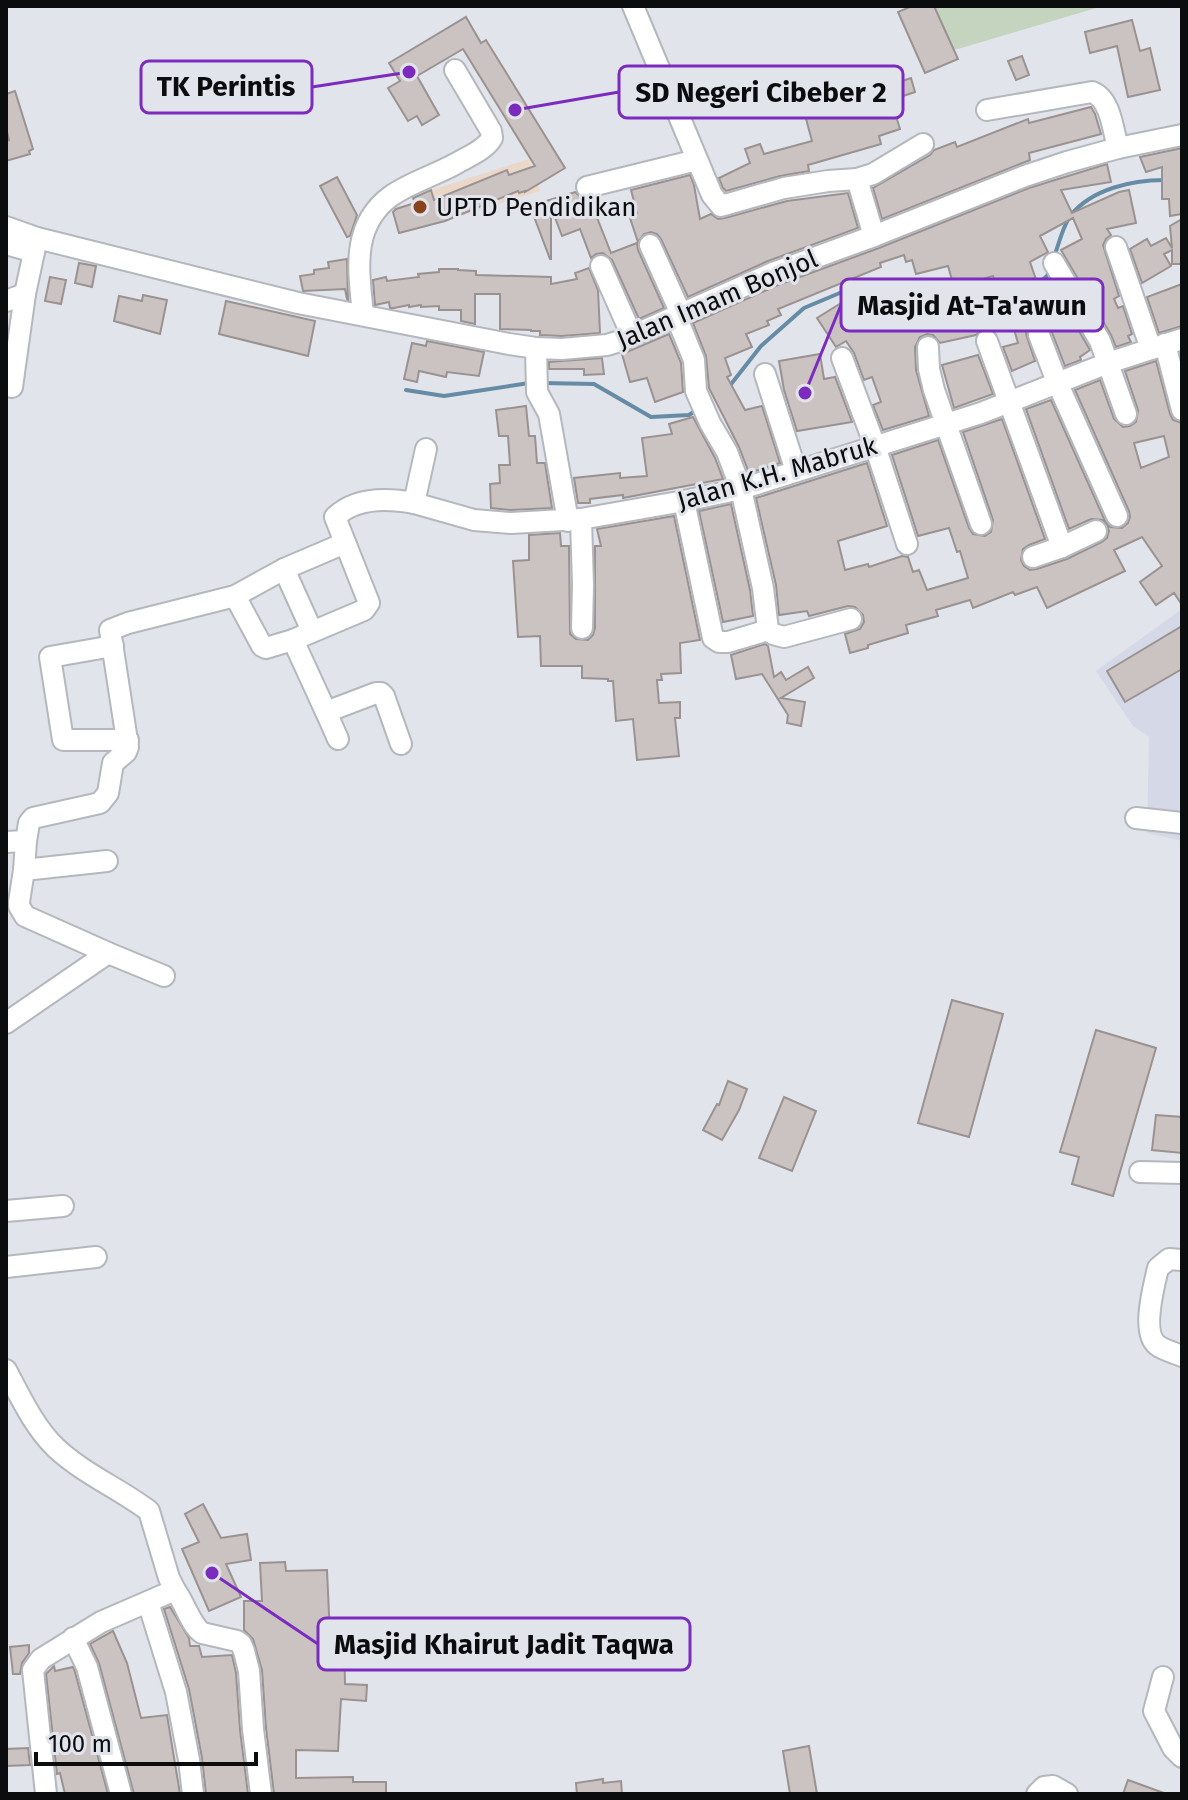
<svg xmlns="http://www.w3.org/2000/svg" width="1188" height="1800" font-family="'Fira Sans',sans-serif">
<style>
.built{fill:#d5d9e7}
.education{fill:#ead7c7}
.green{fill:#c4d4be}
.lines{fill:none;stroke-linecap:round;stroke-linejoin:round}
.stream{stroke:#668ca5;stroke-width:4}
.building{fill:#cbc3c2;stroke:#9a9291;stroke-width:2;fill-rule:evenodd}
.minor-casing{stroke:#b5b7be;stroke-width:24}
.minor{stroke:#fff;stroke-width:20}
.poi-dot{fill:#8a441d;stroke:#e2e4eb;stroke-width:3}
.labels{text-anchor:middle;stroke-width:6;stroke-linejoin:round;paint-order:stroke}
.poi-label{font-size:26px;fill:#0b0c0e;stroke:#e2e4eb;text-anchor:start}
.street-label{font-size:26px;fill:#0b0c0e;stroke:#e2e4eb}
.leader{fill:none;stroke:#7b2cbf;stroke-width:3}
.callout-dot{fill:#7b2cbf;stroke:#e2e4eb;stroke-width:3}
.callout{fill:#e2e4eb;stroke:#7b2cbf;stroke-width:3}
.callout-label{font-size:28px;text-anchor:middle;font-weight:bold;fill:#0b0c0e}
</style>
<rect width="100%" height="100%" fill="#e2e4eb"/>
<!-- built -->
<polygon class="built" points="1182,609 1182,841 1147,833 1149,737 1133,726 1096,671"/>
<!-- education -->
<polygon class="education" points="529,159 540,191 443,222 432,190"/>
<!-- green -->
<polygon class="green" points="909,6 1103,6 941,54"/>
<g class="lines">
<!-- stream -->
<g class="stream">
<path d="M1054,257C1059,244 1063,225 1071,215C1092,189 1132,180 1164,180"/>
<polyline points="1035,286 1047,276 1050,269"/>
<polyline points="542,383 594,384 651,417 689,415 698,409"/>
<polyline points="728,388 761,346 804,308 854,287 907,282 938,287 966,302 1017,301 1025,294"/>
<polyline points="406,390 444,396 529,383"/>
</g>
</g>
<!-- building -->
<g class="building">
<polygon points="912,6 934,6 958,59 925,73 898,12"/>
<polygon points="466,17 481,43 486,40 565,168 525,192 525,191 519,193 518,191 445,221 399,233 393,212 396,209 415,203 413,198 431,190 434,200 507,170 509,175 535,166 463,49 417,76 439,115 422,125 417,116 408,121 388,88 400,81 389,63"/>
<polygon points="1132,20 1140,51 1150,48 1160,90 1128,97 1117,46 1090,53 1085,32"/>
<polygon points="1022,56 1029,75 1016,80 1008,61"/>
<polygon points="911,78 915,92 891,100 900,129 879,136 881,144 808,165 809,171 780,176 726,191 723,188 719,178 750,163 745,149 760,144 764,154 812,141 805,115 824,110 825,112 870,101 868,92"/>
<polygon points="15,91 33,149 29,151 30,154 6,161 6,141 9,140 6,128 6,94"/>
<polygon points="1091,107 1095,114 1101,134 1029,153 1030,160 882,219 873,188 930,155 934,150 955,142 957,147 1028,119 1029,123"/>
<polygon points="1182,148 1182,214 1170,216 1169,199 1162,199 1162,167 1146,172 1140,157"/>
<polygon points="1107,164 1111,182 1061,190 1072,213 1119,192 1129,190 1136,223 1107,229 1111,235 1106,239 1103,245 1119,296 1114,299 1118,308 1123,306 1132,334 1128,336 1131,342 1116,347 1111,335 1061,250 1082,239 1073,218 1040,236 1048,252 1030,262 1039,288 1050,281 1090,350 1080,357 1081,360 1065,366 1051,330 1047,324 1040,322 1029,326 1026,334 1035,361 1012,371 1003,347 1018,343 1011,319 1032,311 1015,282 997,288 993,276 954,287 948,266 916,274 912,260 906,262 904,255 880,263 881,267 778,309 781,315 767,321 769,325 746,334 752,347 725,358 731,375 727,377 745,410 762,406 780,463 749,473 739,447 709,388 706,356 693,323 778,285 879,248 1029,188"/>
<polygon points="690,175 694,185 700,219 711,214 718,219 725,218 787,201 848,193 858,228 768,261 688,297 661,239 657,234 651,232 644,234 638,242 629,215 637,213 631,190"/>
<polygon points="337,177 357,215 350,236 347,237 320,186"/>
<polygon points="575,192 583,199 590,200 611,253 637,243 638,250 664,308 639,319 612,260 603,253 596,254 591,258 580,229 562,236 551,207 551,259 550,259 530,206"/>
<polygon points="1182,219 1182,264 1172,264 1172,250 1164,254 1171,266 1142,283 1130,249 1147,239 1151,246 1166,238 1172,248 1170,226"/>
<polygon points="347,259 348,300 347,299 345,289 303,291 300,276 314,274 314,270 329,268 328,262"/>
<polygon points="79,263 96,266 92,287 75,283"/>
<polygon points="589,268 598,290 600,333 562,336 540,335 540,331 531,331 531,330 500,329 500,294 475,294 475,324 461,321 461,310 439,310 439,306 421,307 421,305 409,307 409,305 394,308 390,308 389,302 375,305 373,280 386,277 387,281 419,277 418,274 439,272 439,269 458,269 458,270 476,271 476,275 551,277 551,284 577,279 575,273"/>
<polygon points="50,277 66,280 61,304 45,301"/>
<polygon points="875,282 882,297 904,288 909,300 949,291 955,317 980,309 985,324 1007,315 1012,327 995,331 983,329 976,335 940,343 933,335 927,334 920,337 915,347 916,370 929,416 883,430 873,405 881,402 872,377 864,380 854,353 846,341 836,347 817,318"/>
<polygon points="1182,284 1182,326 1159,333 1147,297"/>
<polygon points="143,295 167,300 160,334 114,321 119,296 142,301"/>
<polygon points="226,301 315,321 308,356 219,334"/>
<polygon points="669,334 681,363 683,392 655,402 647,378 630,382 622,354"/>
<polygon points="427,341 484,352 479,376 447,372 446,377 419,371 417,382 404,379 412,343 426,346"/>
<polygon points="820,354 824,379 835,377 852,422 797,431 784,390 779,361"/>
<polygon points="978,355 993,394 954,408 942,365"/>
<polygon points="602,358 604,374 584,375 584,369 549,369 549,362"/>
<path d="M1156,361L1170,414L1173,420L1182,423V605L1174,593L1156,605L1140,582L1162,566L1142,537L1114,550L1125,571L1047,608L1037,587L1015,595L1013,592L973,608L970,600L936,610L938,616L906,625L908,633L868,645V648L850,653L845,634L860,629L864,622L863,615L855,607L848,606L809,616L807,611L779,615L776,585L756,498L867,463L887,526L838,541L845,570L868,564L869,567L902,556L908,557L913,572L919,570L927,590L968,578L960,551L957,552L949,528L918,536L892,455L938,440L969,528L973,534L985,536L991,532L993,520L963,432L1002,419L1045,539L1029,545L1023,549L1021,560L1024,566L1030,570L1037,569L1067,559L1102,542L1107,538L1109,531L1107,525L1103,520L1091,519L1069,529L1026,409L1051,400L1105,521L1110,527L1122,528L1128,523L1130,517L1129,511L1075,390L1100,380L1114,419L1123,427L1130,426L1136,422L1138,410L1125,371ZM1164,436L1169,457L1141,468L1134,443Z"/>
<polygon points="526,406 529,436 535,436 537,463 545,463 552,508 511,510 491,508 490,484 500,483 499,465 510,465 508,436 499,436 496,410"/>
<polygon points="693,417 715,458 723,479 623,498 623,495 590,499 590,503 578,503 574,478 620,473 620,478 647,476 642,438 672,434 669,424"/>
<polygon points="731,504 750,590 753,616 723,622 699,511"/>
<polygon points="674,516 700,640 680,643 681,673 661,674 662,680 657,680 659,703 680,702 680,718 675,718 679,756 637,760 633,719 616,721 613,681 608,681 608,679 582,678 582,666 541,666 540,636 518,637 513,561 529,560 529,535 560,533 561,546 569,546 570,634 576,639 588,640 593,635 595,628 595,546 601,546 597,529"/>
<polygon points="1182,626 1182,669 1125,702 1107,671"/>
<polygon points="765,644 768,646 774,677 781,672 786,680 808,667 814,678 781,698 805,702 801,726 787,723 788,715 762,674 736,679 731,655"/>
<polygon points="952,1000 1003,1014 969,1137 918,1123"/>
<polygon points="1096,1030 1156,1048 1113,1196 1072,1184 1079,1157 1060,1152"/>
<polygon points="728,1081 747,1089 739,1110 722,1140 703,1130 717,1104 719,1105"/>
<polygon points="784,1097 816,1111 792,1171 759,1158"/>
<polygon points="1156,1115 1182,1117 1182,1153 1152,1150"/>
<polygon points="203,1504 221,1538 247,1534 251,1560 226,1564 241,1597 209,1611 182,1549 199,1542 185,1514"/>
<polygon points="285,1562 286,1571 327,1570 329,1614 331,1632 344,1631 345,1684 367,1685 366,1701 341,1699 338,1751 296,1750 296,1778 353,1777 353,1782 386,1782 386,1794 274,1794 266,1728 262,1670 253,1639 244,1630 244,1601 262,1601 260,1563"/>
<polygon points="170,1607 189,1638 190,1646 199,1646 202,1657 232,1655 236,1673 240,1730 248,1794 206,1794 202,1758 189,1689 164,1609"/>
<polygon points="113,1631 127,1663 141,1718 167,1715 180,1794 134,1794 99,1663 90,1644"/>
<polygon points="29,1645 29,1653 22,1663 20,1674 13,1674 10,1647"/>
<polygon points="54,1666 55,1671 73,1667 75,1672 108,1794 65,1794 60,1773 57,1774 46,1674"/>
<polygon points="809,1746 817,1794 790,1794 783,1751"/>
<polygon points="28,1748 30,1765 6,1766 6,1749"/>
<polygon points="603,1779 603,1783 621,1781 622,1794 577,1794 576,1783"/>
<polygon points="1128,1780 1164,1793 1164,1794 1123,1794"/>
</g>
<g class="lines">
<defs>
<g id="minor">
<polyline points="633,6 712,195 721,206 784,188 828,181 857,179 873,174 923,144"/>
<path d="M987,110L1092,92C1111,99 1113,131 1118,148"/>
<polyline points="857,179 874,236"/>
<polyline points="587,187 697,160"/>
<polyline points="6,227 37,238 298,303 509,344 536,348 562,349 607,345 623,340 773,273 874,236 1025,176 1067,162 1118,148 1182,135"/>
<polyline points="6,244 34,252"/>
<polyline points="650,245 681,314"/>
<polyline points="1116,247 1151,349"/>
<polyline points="1054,263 1100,341 1126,414"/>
<polyline points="601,266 632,336"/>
<polyline points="6,301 25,294"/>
<path d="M363,315C359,272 350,226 391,196C411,182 436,175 457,163C469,156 485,150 492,138L491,131L455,70"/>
<polyline points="676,316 694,360 696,391 710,423 727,452 741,489 763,588 768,630 728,642 719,642 713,638 684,501"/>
<polyline points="1039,335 1057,382 1117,516"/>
<polyline points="987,341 1062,547"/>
<polyline points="1165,344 1182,410"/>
<polyline points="928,347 929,369 934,390 981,524"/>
<polyline points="536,348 537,392 549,414 568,521"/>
<polyline points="842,358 875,446 907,544"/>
<polyline points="765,374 796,471"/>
<polyline points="12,387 25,294 37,238"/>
<polyline points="426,449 414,503 474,520 511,523 581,519 684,501 741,489 981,413 1108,363 1182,339"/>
<polyline points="581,519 583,585 582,628"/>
<polyline points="1033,557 1062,547 1096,531"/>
<polyline points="284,569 312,631"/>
<path d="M235,596L262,646L266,648L293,640L364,610L369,603L335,517C356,497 388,498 414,503"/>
<polyline points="768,630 773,634 784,637 851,619"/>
<polyline points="293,640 326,712 376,693 381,693 384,696 401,744"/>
<polyline points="113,646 50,657 63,740 128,740"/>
<polyline points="326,712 338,739"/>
<polyline points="1136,818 1182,823"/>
<polyline points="26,841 24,870 19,902 19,906 25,916 108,953"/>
<polyline points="6,842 26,841 29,823 33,818 100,803 108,793 113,763 126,752 128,747 110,630 128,623 235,596 284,569 345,543"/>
<polyline points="24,870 107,861"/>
<polyline points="6,1023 108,953 164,976"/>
<polyline points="1140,1172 1182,1173"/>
<polyline points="6,1211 63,1206"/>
<path d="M1182,1260L1169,1259L1158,1268C1154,1286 1141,1332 1157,1345C1163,1350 1175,1353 1182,1356"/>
<polyline points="6,1267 96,1257"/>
<path d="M6,1370C20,1396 34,1427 56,1448C84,1474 120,1489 149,1511L169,1578L175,1590"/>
<polyline points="148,1602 176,1692 189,1760 193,1794"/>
<polyline points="73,1638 87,1667 121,1794"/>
<polyline points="1163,1677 1154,1711 1173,1748 1182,1757"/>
<path d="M46,1794L33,1670L41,1659L101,1622L175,1590C185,1603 190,1624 202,1633L237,1641L241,1644L244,1651L249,1671L253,1729L261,1794"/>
<polyline points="1037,1794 1044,1787 1053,1786 1067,1794"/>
</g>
</defs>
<!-- minor casing -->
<use href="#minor" class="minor-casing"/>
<!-- minor -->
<use href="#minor" class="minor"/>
</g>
<!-- markers -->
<circle class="poi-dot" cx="420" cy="207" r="8"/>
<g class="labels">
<!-- poi labels -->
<g class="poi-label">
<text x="436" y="216">UPTD Pendidikan</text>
</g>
<!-- street labels -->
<g class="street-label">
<text transform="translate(717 299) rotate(-23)" y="9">Jalan Imam Bonjol</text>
<text transform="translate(777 473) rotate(-16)" y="9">Jalan K.H. Mabruk</text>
</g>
</g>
<!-- callouts -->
<path class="leader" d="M409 72L312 87M515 110L619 92M805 393L841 305M212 1573L318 1644"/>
<g class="callout-dot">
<circle cx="409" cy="72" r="8"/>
<circle cx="515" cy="110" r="8"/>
<circle cx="805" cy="393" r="8"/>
<circle cx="212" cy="1573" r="8"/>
</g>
<g class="callout">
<rect x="141" y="61" width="171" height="52" rx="8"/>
<rect x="619" y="66" width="284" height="52" rx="8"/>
<rect x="841" y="279" width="262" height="52" rx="8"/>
<rect x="318" y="1618" width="372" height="52" rx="8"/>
</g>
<g class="callout-label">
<text x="226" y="96">TK Perintis</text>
<text x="761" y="102">SD Negeri Cibeber 2</text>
<text x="972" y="315">Masjid At-Ta'awun</text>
<text x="504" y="1654">Masjid Khairut Jadit Taqwa</text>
</g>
<!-- border -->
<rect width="1188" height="1800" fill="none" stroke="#0b0c0e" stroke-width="16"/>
<!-- scale -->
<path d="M36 1752v12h220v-12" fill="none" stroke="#0b0c0e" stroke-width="4"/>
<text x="48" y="1752" font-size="24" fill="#0b0c0e" stroke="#e2e4eb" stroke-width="6" paint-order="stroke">100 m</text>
</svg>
